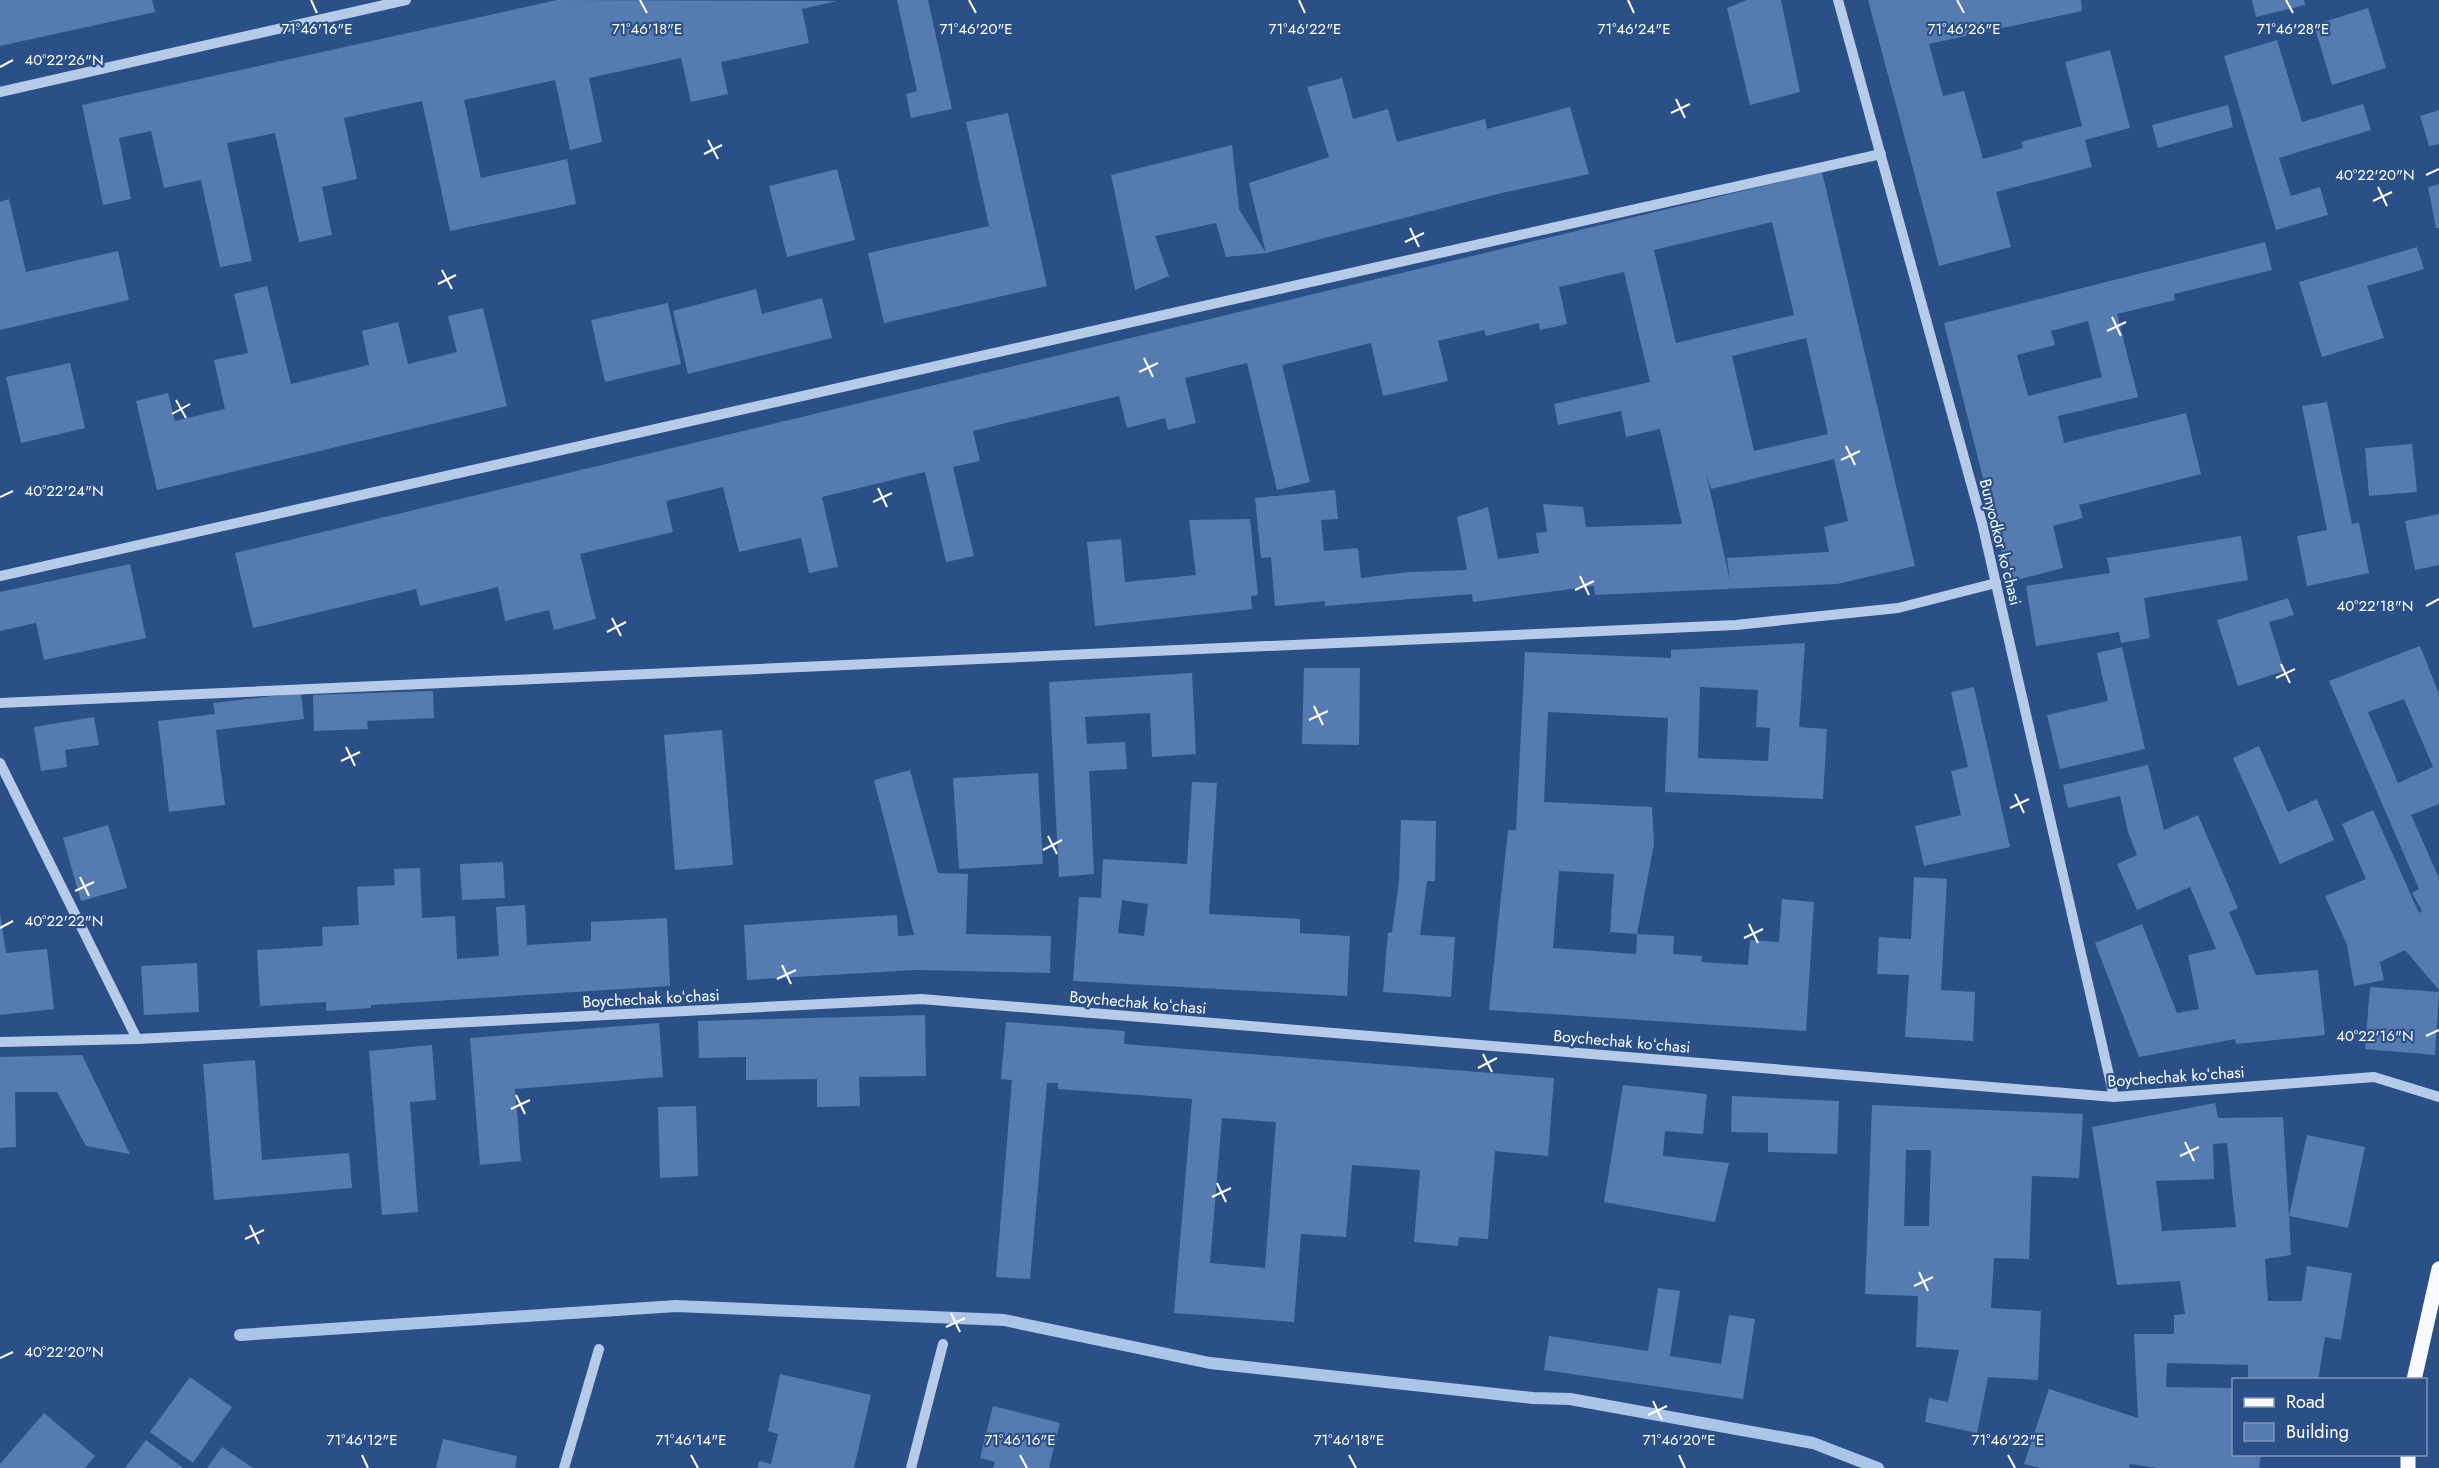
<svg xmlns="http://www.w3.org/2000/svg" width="2439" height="1468" font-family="Jost,sans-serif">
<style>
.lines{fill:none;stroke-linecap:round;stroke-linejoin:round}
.stream{stroke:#abc5e8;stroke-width:12}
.building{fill:#567bb0;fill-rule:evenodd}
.minor{stroke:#b6cbe8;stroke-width:10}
.major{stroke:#f8fafe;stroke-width:15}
.ticks{fill:none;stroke:#fff;stroke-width:2}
.labels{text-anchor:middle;stroke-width:4.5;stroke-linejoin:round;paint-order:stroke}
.street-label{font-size:16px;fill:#fff;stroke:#2a5087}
.ticks-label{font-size:15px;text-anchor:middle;fill:#fff;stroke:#2a5087;stroke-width:4.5;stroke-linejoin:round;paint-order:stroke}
</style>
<rect width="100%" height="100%" fill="#2a5087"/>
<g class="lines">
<!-- stream -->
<polyline class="stream" points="240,1335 676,1306 1004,1320 1210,1363 1533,1398 1570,1399 1813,1443 1878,1468"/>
</g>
<!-- building -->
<g class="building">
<polygon points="0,0 152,0 155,12 0,46"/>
<polygon points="557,0 837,1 802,9 809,43 721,62 728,94 691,102 681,58 589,78 602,142 570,150 555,80 464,100 481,178 567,159 576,204 450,231 422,101 344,118 357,179 322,187 332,235 299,242 275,133 227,143 252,261 220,267 201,180 164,188 151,131 119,138 131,199 103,205 82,105"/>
<polygon points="897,0 928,0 952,109 911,118 906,94 917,91"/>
<polygon points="1747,0 1781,0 1800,92 1750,105 1727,8"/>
<polygon points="1868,0 2081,0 2082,11 1929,44 1943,96 1964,91 1983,159 2023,148 2021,142 2082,126 2065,62 2110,50 2130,128 2085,140 2092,167 1996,192 2011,247 1939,266"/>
<polygon points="2252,0 2304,0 2305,5 2256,17"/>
<polygon points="2368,8 2386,68 2332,85 2314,25"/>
<polygon points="2277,40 2302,122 2363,104 2371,130 2279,158 2291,196 2320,187 2328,215 2276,230 2224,56"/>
<polygon points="1342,78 1353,119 1388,109 1397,142 1485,119 1487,129 1570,107 1589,174 1502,193 1266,253 1249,183 1329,157 1307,87"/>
<polygon points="2228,105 2233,127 2158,148 2152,125"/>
<polygon points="2439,110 2439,144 2429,146 2420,116"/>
<polygon points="1008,113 1047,286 884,323 868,253 989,226 966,122"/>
<polygon points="1232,145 1239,209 1266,253 1226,257 1216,223 1155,236 1169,276 1135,290 1111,175"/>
<polygon points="837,169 855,240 787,257 769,186"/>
<path d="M1822,172L1915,566L1837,584L1595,595L1594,586L1473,602L1472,594L1325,606V601L1275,606L1271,557L1261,558L1255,498L1335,490L1338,519L1321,520L1324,551L1358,548L1361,578L1408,572L1467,570L1457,517L1488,507L1498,559L1539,553L1536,533L1547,532L1543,504L1583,507L1586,527L1682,524L1660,429L1626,437L1621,411L1558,425L1554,404L1650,382L1624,272L1559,287L1567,324L1540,330L1539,323L1486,336L1484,330L1438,341L1448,381L1383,396L1371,343L1282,365L1310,482L1277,490L1247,363L1185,378L1196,423L1168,430L1165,418L1127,428L1119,396L973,431L980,461L953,467L974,556L946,562L925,472L822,497L838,567L809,573L801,538L739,552L723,487L666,501L673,532L580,554L596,619L554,630L549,610L505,621L498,587L420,606L416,589L253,628L235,553ZM1772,222L1794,315L1676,343L1654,250ZM1806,338L1828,434L1754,451L1732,356ZM1834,459L1848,521L1824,527L1829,552L1727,558L1730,581L1706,473L1711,489Z"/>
<polygon points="2439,184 2439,228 2436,228 2428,187"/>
<polygon points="9,199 26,272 118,251 129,300 0,330 0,202"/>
<path d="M2265,242L2272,270L2174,294L2175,300L2117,314L2138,397L2058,416L2064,443L2186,413L2201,474L2079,505L2083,518L2053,526L2063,568L2009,582L1944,323ZM2088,321L2102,377L2028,396L2017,355L2055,345L2051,331Z"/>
<polygon points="2417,247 2424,269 2367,286 2384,338 2322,357 2299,282"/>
<polygon points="267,286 291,384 369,365 362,331 398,322 408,364 457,352 448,316 483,308 507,406 157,490 136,401 168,393 175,421 225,409 214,360 248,353 234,294"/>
<polygon points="756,289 762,314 822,298 832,338 688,374 673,311"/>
<polygon points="668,303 681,364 605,382 591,320"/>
<polygon points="70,363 85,428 21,443 6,377"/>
<polygon points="2327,402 2352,524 2359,523 2369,573 2307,586 2297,536 2327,530 2302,406"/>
<polygon points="2412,444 2417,492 2369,496 2365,448"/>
<polygon points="2439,514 2439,565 2415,570 2405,521"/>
<polygon points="1250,519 1258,595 1251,596 1252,609 1095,626 1087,542 1121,539 1125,582 1196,575 1189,520"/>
<polygon points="2241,536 2248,580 2144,598 2150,638 2121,643 2119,632 2036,646 2026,586 2110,573 2107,558"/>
<polygon points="130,564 146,638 44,660 36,623 0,631 0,592"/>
<polygon points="2288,598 2294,615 2269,622 2284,671 2238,686 2217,620"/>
<path d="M1805,643L1799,727L1827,729L1823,799L1665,792L1668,718L1548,712L1544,802L1652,807L1654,844L1637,934L1674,936L1673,954L1702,956L1701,962L1748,965L1750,940L1779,942L1782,899L1814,902L1806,1031L1489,1010L1508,830H1516L1525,652L1671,658V650ZM1700,687L1758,690L1756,727L1770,728L1768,761L1698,758ZM1559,871L1614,874L1610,932L1637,934L1636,954L1553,948Z"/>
<path d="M2420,646L2439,694V804L2411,815L2439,878V990L2405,950L2380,962L2384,980L2354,986L2347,945L2325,896L2366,879L2342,824L2373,810L2419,913L2422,911L2412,893L2419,889L2329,681ZM2404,699L2433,767L2398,783L2368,712Z"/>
<polygon points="2122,647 2145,749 2060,769 2047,715 2108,701 2097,653"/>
<polygon points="1304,668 1360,668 1359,745 1302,744"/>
<polygon points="1192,673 1196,754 1152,757 1150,713 1085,717 1087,744 1125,742 1127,769 1089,771 1094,874 1059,877 1049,682"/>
<polygon points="1974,687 2010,847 1924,866 1915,826 1961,815 1951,771 1968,767 1951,692"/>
<polygon points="433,691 434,718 367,721 368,729 314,731 313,695"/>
<polygon points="301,693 304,719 216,730 225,805 169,812 158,721 215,714 213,703"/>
<polygon points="94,717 99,745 65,750 67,767 41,771 34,727"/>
<polygon points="722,730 733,865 675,870 664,735"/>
<polygon points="2259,746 2288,812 2317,799 2334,840 2280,864 2233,758"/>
<polygon points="2148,765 2164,830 2198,815 2238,908 2229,912 2256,975 2318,970 2325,1035 2236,1044 2235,1039 2139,1057 2095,943 2142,924 2177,1013 2199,1009 2188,955 2216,949 2190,887 2137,910 2117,864 2137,855 2128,832 2120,796 2068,808 2063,785"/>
<polygon points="910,770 938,873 968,874 966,934 1051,936 1050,973 916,970 747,980 744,925 897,915 898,936 914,935 874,780"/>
<polygon points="1038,773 1043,864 959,869 953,778"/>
<path d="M1192,782L1217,783L1209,914L1300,919V933L1350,936L1347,996L1073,981L1079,897L1101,898L1103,859L1187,864ZM1122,900L1148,904L1144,936L1118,933Z"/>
<polygon points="1401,820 1436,821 1435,881 1427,881 1420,935 1455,937 1451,997 1383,992 1388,933 1392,932 1399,881"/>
<polygon points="108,825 127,888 81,901 63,838"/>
<polygon points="503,862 505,898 462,900 460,864"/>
<polygon points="420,868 422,918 455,916 457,959 499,956 496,907 525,905 527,945 591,941 591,922 667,918 670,986 371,1005 371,1008 326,1011 326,1002 260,1006 257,950 323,946 322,927 359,925 357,887 395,885 394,869"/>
<polygon points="1914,877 1947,879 1941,990 1975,992 1973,1041 1905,1037 1909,975 1877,974 1879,937 1911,939"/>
<polygon points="0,913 6,953 47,949 54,1009 0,1015"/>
<polygon points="197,963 199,1012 144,1015 141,966"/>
<polygon points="2370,987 2439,992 2435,1055 2365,1049"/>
<polygon points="925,1015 926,1076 859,1077 860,1106 817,1107 817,1079 746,1080 746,1057 699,1058 698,1021"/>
<path d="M1006,1022L1125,1031L1124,1044L1554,1078L1548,1156L1495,1151L1488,1239L1459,1237L1458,1246L1414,1242L1420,1170L1352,1165L1346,1237L1301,1234L1294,1322L1174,1313L1192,1099L1058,1089V1083H1047L1030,1279L996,1277L1012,1080L1001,1079ZM1222,1118L1276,1122L1265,1268L1210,1263Z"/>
<polygon points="659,1023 663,1077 515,1089 521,1161 480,1165 470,1038"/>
<polygon points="432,1045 436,1100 410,1102 418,1212 382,1215 369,1051"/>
<polygon points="82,1055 130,1154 86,1146 57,1092 15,1092 16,1147 0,1148 0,1057"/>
<polygon points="255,1060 262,1160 349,1153 352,1188 214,1200 203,1064"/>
<polygon points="1623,1085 1707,1094 1703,1134 1665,1131 1663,1156 1729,1163 1715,1222 1604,1202"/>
<polygon points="1732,1096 1839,1101 1837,1154 1768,1152 1768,1133 1731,1132"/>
<path d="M2215,1103L2218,1118L2283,1117L2289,1216L2307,1135L2365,1147L2348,1228L2289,1216L2291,1255L2265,1259L2268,1301H2302L2307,1266L2352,1273L2341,1340L2325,1337L2318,1380H2248V1365L2167,1363L2166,1387L2234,1388V1455H2261L2259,1468H2158L2130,1464L2129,1468H2041L2024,1464L2049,1389L2138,1418L2134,1334H2174V1315L2185,1314L2180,1281L2117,1285L2092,1127ZM2227,1143L2236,1227L2162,1231L2156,1181L2214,1179L2213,1144Z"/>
<path d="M1872,1105L2083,1114L2079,1178L2032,1176L2029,1259L1994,1258L1991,1308L2041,1311L2038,1380L1988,1377L1977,1433L1925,1422L1929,1398L1948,1402L1959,1350L1916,1347L1918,1296L1865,1294ZM1906,1150H1931L1929,1226H1904Z"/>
<polygon points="696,1106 698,1176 660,1178 658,1107"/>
<polygon points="1658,1288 1680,1291 1670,1356 1721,1364 1729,1315 1755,1319 1743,1399 1544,1370 1549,1336 1648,1351"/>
<polygon points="780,1374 871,1395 854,1468 758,1468 759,1461 771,1464 778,1434 768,1431"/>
<polygon points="190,1377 232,1407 193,1463 150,1432"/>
<polygon points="993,1406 1060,1423 1049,1468 993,1468 995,1462 980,1458"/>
<polygon points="44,1413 95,1456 85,1468 0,1468 0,1464"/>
<polygon points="443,1439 517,1456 515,1468 436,1468"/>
<polygon points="146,1440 183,1468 125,1468"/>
<polygon points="222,1447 253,1468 207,1468"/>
</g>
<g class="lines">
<!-- minor -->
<g class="minor">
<polyline points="1838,0 1982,523 2114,1097"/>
<polyline points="0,92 406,0"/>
<polyline points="0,576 1881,154"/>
<polyline points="0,703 1736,625 1898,608 1996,583"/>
<polyline points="0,763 137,1039 921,999 2114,1097 2374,1077 2439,1097"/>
<polyline points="0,1042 137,1039"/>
<polyline points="564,1468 599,1349"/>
<polyline points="911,1468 943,1344"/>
</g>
<!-- major -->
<g class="major">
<polyline points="2414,1380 2439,1269"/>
<polyline points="2408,1468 2408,1454"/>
</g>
</g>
<!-- ticks -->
<path class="ticks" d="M311,0L317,13M640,0L647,13M969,0L976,13M1299,0L1305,13M1628,0L1634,13M1957,0L1964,13M2286,0L2293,13M0,67L13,60M1676,99L1685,118M1671,113L1690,104M708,140L718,159M704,154L722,145M2426,175L2439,169M2378,187L2387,206M2373,201L2392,192M1410,228L1419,247M1405,242L1424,233M442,270L452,289M438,284L456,275M2112,317L2121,336M2107,331L2126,322M1144,358L1153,377M1139,372L1158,363M176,400L186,418M172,414L190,404M1846,446L1855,465M1841,460L1860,451M878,488L887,507M0,497L13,491M873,502L892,493M1580,576L1589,595M1575,590L1594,581M2426,606L2439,599M612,618L621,636M607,632L626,622M2281,664L2290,683M2276,678L2295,669M1314,706L1323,725M1309,720L1328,711M346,747L355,766M341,761L360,752M2015,794L2024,813M2010,808L2029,799M1048,836L1057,854M1043,850L1062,840M80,877L89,896M75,891L94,882M1749,924L1758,943M0,928L13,921M1744,938L1763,929M782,965L791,984M777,979L796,970M2426,1036L2439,1030M1483,1054L1492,1072M1478,1068L1497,1058M516,1095L525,1114M511,1109L530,1100M2185,1142L2194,1161M2180,1156L2199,1147M1217,1183L1226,1202M1212,1197L1231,1188M250,1225L259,1244M245,1239L264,1230M1919,1272L1928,1291M1914,1286L1933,1277M951,1313L960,1332M946,1327L965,1318M0,1358L13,1352M1653,1401L1662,1420M1648,1415L1667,1406M362,1455L368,1468M691,1455L698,1468M1020,1455L1027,1468M1349,1455L1356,1468M1679,1455L1685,1468M2008,1455L2015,1468"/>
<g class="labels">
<!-- street labels -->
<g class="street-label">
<text transform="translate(2001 542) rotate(76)" y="6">Bunyodkor koʻchasi</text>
<text transform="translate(651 998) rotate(-3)" y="6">Boychechak koʻchasi</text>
<text transform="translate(1138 1002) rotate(5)" y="6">Boychechak koʻchasi</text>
<text transform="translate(1622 1041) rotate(5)" y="6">Boychechak koʻchasi</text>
<text transform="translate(2176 1076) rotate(-4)" y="6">Boychechak koʻchasi</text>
</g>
</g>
<g class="ticks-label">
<text x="976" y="34">71°46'20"E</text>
<text x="1305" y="34">71°46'22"E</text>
<text x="1634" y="34">71°46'24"E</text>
<text x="1964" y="34">71°46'26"E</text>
<text x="2293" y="34">71°46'28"E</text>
<text x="317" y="34">71°46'16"E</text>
<text x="647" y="34">71°46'18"E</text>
<text x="64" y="65">40°22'26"N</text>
<text x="2375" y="180">40°22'20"N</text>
<text x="64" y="496">40°22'24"N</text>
<text x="2375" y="611">40°22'18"N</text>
<text x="64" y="926">40°22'22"N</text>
<text x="2375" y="1041">40°22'16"N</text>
<text x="64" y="1357">40°22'20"N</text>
<text x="362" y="1445">71°46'12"E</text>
<text x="691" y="1445">71°46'14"E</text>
<text x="1020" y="1445">71°46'16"E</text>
<text x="1349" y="1445">71°46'18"E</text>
<text x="1679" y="1445">71°46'20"E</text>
<text x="2008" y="1445">71°46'22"E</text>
</g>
<!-- legend -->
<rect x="2232" y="1378" width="195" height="78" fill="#2a5087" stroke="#7f96b7" stroke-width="1.5"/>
<rect x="2244" y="1398" width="30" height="9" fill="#f8fafe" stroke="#7f96b7" stroke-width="1.5"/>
<text x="2286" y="1408" font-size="18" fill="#ffffff">Road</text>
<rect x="2244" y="1423" width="30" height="18" fill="#567bb0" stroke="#7f96b7" stroke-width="1.5"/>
<text x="2286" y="1438" font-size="18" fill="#ffffff">Building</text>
</svg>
